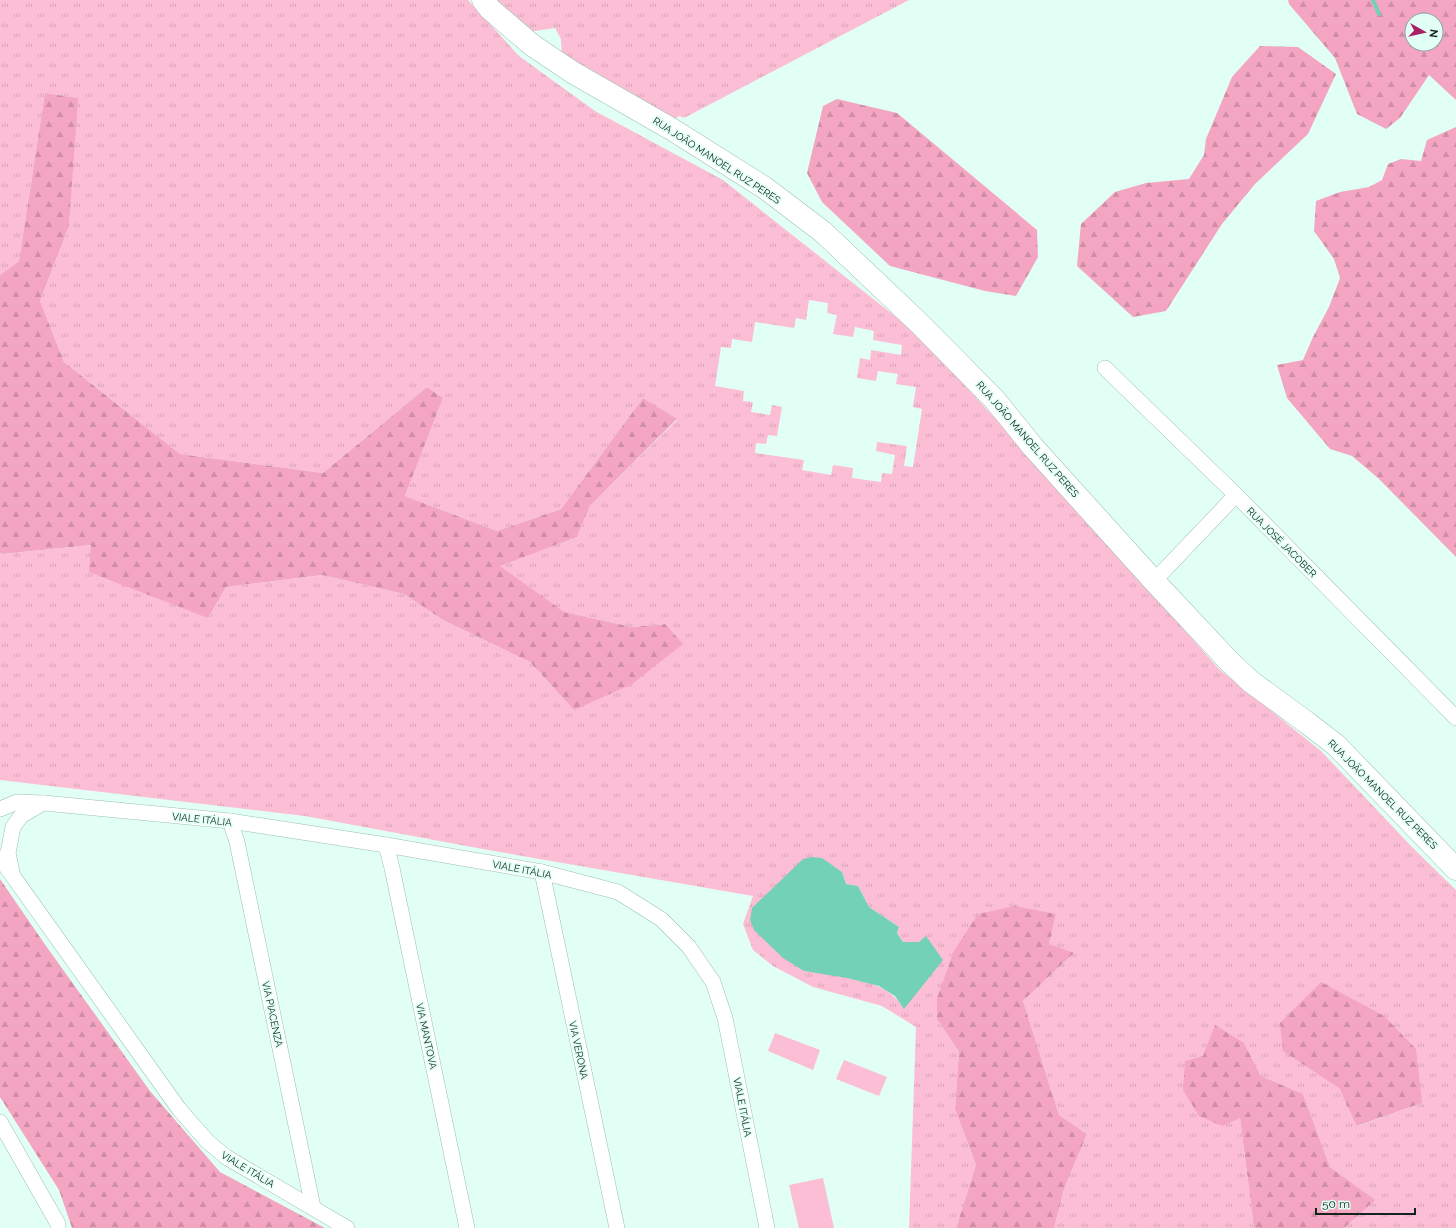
<svg xmlns="http://www.w3.org/2000/svg" width="1456" height="1228" font-family="Raleway,sans-serif">
<style>
.grass{fill:url(#grass-tufts);fill-rule:evenodd}
.forest{fill:url(#forest-firs);fill-rule:evenodd}
.pitch{fill:#fcbed4}
.water{fill:#72d1b6}
.lines{fill:none;stroke-linecap:round;stroke-linejoin:round}
.stream{stroke:#72d1b6;stroke-width:4}
.street-casing{stroke:#9bc0b3;stroke-width:16}
.secondary-casing{stroke:#9bc0b3;stroke-width:23}
.street{stroke:#fff;stroke-width:15}
.secondary{stroke:#fff;stroke-width:22}
.labels{text-anchor:middle;stroke-width:3.5;stroke-linejoin:round;paint-order:stroke}
.street-label{font-size:10px;fill:#15231f;stroke:#e1fff5}
</style>
<defs>
<pattern id="grass-tufts" width="24" height="20" patternUnits="userSpaceOnUse"><rect width="24" height="20" fill="#fcbed4"/><path d="M3 7l-1-3M5 7V3M7 7l1-3M15 17l-1-3M17 17v-4M19 17l1-3" fill="none" stroke="#d7a3b6"/></pattern>
<pattern id="forest-firs" width="22" height="20" patternUnits="userSpaceOnUse"><rect width="22" height="20" fill="#f3a5c2"/><path d="M5 1l3.5 6h-7zM16 11l3.5 6h-7z" fill="#cf8ea6"/></pattern>
</defs>
<rect width="100%" height="100%" fill="#e1fff5"/>
<!-- grass -->
<g class="grass">
<path d="M0,0H468L519,56L595,111L723,180L920,336L1051,480L1219,669L1321,751L1413,848L1456,890V1228H1344L1374,1200L1330,1167L1303,1094L1261,1076L1244,1043L1240,1118L1254,1228H1054L1064,1189L1087,1134L1059,1115L1023,1001L1073,954L1049,944L1056,914L937,1019L959,1052L955,1109L976,1165L956,1228H909L916,1027L882,1006L813,987L773,966L753,950L743,924L753,896L488,850L305,816L0,780V553L2,554L92,545L208,618L226,587L322,575L404,594L443,620L530,662L574,710L665,624L632,627L563,612L499,566L577,537L590,506L677,420L643,398L561,509L497,531L405,496L443,398L427,387L323,473L180,454L64,362L40,301L69,226L77,98L45,93L19,261L0,275ZM809,300L828,303L827,313L837,315L833,334L853,337L855,327L874,331L873,340L902,345L901,355L871,350L870,360L860,358L857,378L876,381L878,371L898,374L896,384L916,387L913,407L922,409L913,467L904,466L907,446L877,442L876,451L895,455L892,474L882,473L881,482L852,478L853,468L833,465L831,475L802,470L804,460L755,453L756,443L766,444L768,435L777,436L782,407L772,405L770,415L751,412L753,402L743,401L744,391L715,386L721,347L731,348L732,339L752,342L755,322L794,328L796,318L806,320ZM842,872L846,884L858,886L869,907L899,927L897,933L903,942H919L904,1008C887,985 873,984 847,978ZM1339,1088L1422,1103L1358,1126Z"/>
<polygon points="496,0 909,0 684,118 679,116 671,123 562,59 561,39 555,28 528,32"/>
</g>
<!-- forest -->
<g class="forest">
<path d="M1288,0H1456V100L1429,75L1400,118L1386,129L1357,114L1335,58L1289,4ZM1412,20H1436V44H1412Z"/>
<polygon points="1260,46 1298,47 1336,74 1308,134 1255,184 1222,224 1166,311 1133,317 1077,266 1081,224 1115,192 1146,183 1189,179 1204,155 1206,139 1232,77"/>
<polygon points="45,93 78,98 69,226 40,301 64,362 180,454 323,473 427,387 443,398 405,496 497,531 561,509 643,398 677,419 590,506 577,537 500,566 564,612 632,627 665,624 683,644 632,684 574,710 530,662 443,620 404,594 322,575 226,587 208,618 89,572 91,545 2,554 0,553 0,275 19,261"/>
<polygon points="837,99 897,113 1037,230 1038,257 1016,296 985,291 890,266 822,202 807,173 823,106"/>
<polygon points="1456,127 1456,557 1378,478 1352,456 1330,449 1287,398 1277,365 1303,360 1313,337 1329,307 1340,278 1334,259 1314,231 1316,201 1340,192 1369,187 1382,180 1388,164 1401,159 1421,161 1427,140"/>
<polygon points="0,879 46,946 150,1091 220,1172 325,1228 72,1228 59,1190 0,1097"/>
<polygon points="1015,906 1056,914 1049,944 1074,953 1023,1001 1059,1115 1087,1134 1064,1189 1054,1228 956,1228 976,1165 955,1109 959,1052 937,1019 937,998 954,951 978,914"/>
<polygon points="1321,982 1384,1016 1416,1049 1422,1103 1357,1126 1339,1088 1283,1051 1280,1023"/>
<polygon points="1215,1025 1244,1043 1261,1076 1303,1094 1330,1167 1375,1200 1344,1228 1254,1228 1240,1118 1222,1126 1199,1116 1183,1090 1185,1061 1203,1056"/>
</g>
<!-- pitch -->
<g class="pitch">
<polygon points="775,1033 820,1050 813,1070 768,1051"/>
<polygon points="844,1060 887,1077 879,1096 836,1079"/>
<polygon points="823,1178 834,1228 799,1228 789,1185"/>
</g>
<!-- water -->
<polygon class="water" points="811,857 822,858 842,872 846,884 858,886 869,907 899,927 897,933 903,942 919,942 926,936 943,960 904,1009 895,996 879,986 847,978 804,971 783,958 754,930 750,920 752,908 803,859"/>
<g class="lines">
<!-- stream -->
<polyline class="stream" points="1373,0 1379,14"/>
<defs>
<g id="street">
<polyline points="1105,368 1236,495 1456,718"/>
<polyline points="1154,581 1236,495"/>
<polyline points="0,809 17,802 44,803 230,821 386,845 542,872 618,892 661,919 689,947 713,982 725,1018 767,1228"/>
<polyline points="230,821 237,842 313,1207"/>
<polyline points="386,845 392,868 467,1228"/>
<polyline points="0,858 179,1109 207,1141 226,1157 347,1228"/>
<polyline points="12,872 8,853 13,827 21,816 43,803"/>
<polyline points="542,872 617,1228"/>
<polyline points="0,1122 58,1224 58,1228"/>
</g>
<polyline id="secondary" points="483,0 490,9 532,45 572,72 673,130 765,188 823,232 920,324 995,400 1033,447 1154,581 1227,659 1250,681 1306,722 1336,745 1456,869"/>
</defs>
<!-- street casing -->
<use href="#street" class="street-casing"/>
<!-- secondary casing -->
<use href="#secondary" class="secondary-casing"/>
<!-- street -->
<use href="#street" class="street"/>
<!-- secondary -->
<use href="#secondary" class="secondary"/>
</g>
<g class="labels">
<!-- street labels -->
<g class="street-label">
<text transform="translate(717 160) rotate(33)" y="4">RUA JOÃO MANOEL RUZ PERES</text>
<text transform="translate(1028 439) rotate(49)" y="4">RUA JOÃO MANOEL RUZ PERES</text>
<text transform="translate(1282 542) rotate(45)" y="4">RUA JOSÉ JACOBER</text>
<text transform="translate(1383 794) rotate(45)" y="4">RUA JOÃO MANOEL RUZ PERES</text>
<text transform="translate(202 819) rotate(6)" y="4">VIALE ITÁLIA</text>
<text transform="translate(522 869) rotate(11)" y="4">VIALE ITÁLIA</text>
<text transform="translate(273 1014) rotate(78)" y="4">VIA PIACENZA</text>
<text transform="translate(427 1036) rotate(78)" y="4">VIA MANTOVA</text>
<text transform="translate(579 1050) rotate(78)" y="4">VIA VERONA</text>
<text transform="translate(743 1107) rotate(79)" y="4">VIALE ITÁLIA</text>
<text transform="translate(248 1169) rotate(31)" y="4">VIALE ITÁLIA</text>
</g>
</g>
<!-- north arrow -->
<g transform="translate(1424 32) rotate(98)"><circle r="19" fill="#e1fff5" stroke="#8fa79f"/>
<path d="M0-3L7 15L0 10L-7 15Z" fill="#a92065"/>
<text y="-6" font-size="11" font-weight="bold" text-anchor="middle" fill="#15231f">N</text>
</g>
<!-- scale -->
<path d="M1316 1208v6h99v-6" fill="none" stroke="#15231f" stroke-width="2"/>
<text x="1322" y="1208" font-size="12" fill="#15231f" stroke="#e1fff5" stroke-width="3" paint-order="stroke">50 m</text>
</svg>
